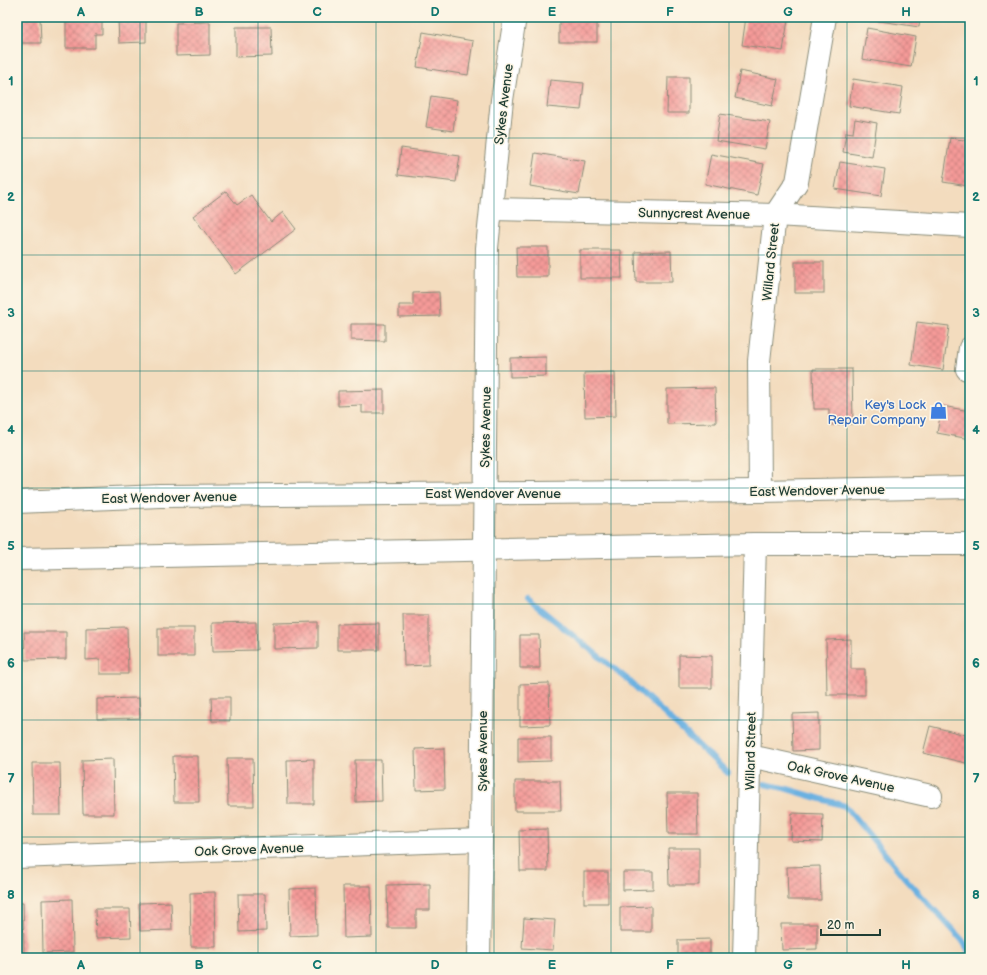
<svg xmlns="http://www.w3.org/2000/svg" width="987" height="975" font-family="'Balsamiq Sans',sans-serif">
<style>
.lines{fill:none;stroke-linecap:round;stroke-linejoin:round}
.stream{stroke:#6ab1e1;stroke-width:6}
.building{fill:url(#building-cross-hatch)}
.minor-casing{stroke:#898c79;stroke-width:24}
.highway-casing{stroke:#898c79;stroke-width:24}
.minor{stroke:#fff;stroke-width:22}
.highway{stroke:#fff;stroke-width:22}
.grid{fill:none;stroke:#0f766e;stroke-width:1;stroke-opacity:0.55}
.labels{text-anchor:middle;stroke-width:3;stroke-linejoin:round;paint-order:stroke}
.street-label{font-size:13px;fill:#1f3d34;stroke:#fcf5e5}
.shop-label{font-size:13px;fill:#366cbe;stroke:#fcf5e5;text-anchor:end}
.neatline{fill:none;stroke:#0f766e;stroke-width:1.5}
.grid-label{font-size:13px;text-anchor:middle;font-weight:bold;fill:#0f766e}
</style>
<defs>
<pattern id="building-cross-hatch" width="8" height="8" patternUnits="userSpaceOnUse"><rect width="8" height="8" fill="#f59a98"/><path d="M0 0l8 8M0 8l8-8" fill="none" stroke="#c67f7d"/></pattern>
</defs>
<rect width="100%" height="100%" fill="#fcf5e5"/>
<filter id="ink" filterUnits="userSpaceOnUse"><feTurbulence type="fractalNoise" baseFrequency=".025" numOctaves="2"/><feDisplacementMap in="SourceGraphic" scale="8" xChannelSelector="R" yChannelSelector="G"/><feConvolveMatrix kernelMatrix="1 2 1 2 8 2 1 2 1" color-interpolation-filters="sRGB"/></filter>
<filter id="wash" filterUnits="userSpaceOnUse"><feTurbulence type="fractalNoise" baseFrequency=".012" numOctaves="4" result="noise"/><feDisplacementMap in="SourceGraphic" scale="16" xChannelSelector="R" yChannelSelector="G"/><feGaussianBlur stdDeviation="0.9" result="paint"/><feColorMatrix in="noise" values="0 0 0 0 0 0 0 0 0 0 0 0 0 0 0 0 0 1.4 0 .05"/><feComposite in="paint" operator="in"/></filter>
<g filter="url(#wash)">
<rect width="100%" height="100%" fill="#f3dcbe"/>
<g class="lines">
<!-- stream -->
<g class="stream">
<polyline points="528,599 627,679 728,773"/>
<polyline points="764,784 784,788 845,806 905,878 962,940 970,952"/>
</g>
</g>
<g id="blocks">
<!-- building -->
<g class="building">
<polygon points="17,17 40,17 41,43 17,43"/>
<rect x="559" y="17" width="38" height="25"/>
<polygon points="746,17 769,17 788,20 783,51 742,45"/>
<polygon points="868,17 920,17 919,27 867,19"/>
<polygon points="66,18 102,18 102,34 95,34 95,48 66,48"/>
<polygon points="146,18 146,42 119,43 118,19"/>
<polygon points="210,22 210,55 176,56 176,23"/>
<polygon points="236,27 271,27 272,56 236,57"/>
<polygon points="867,28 916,37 911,67 862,59"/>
<polygon points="423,32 473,41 468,75 417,67"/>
<polygon points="740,71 778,79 772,106 735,98"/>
<polygon points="668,77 689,77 689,113 667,113"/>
<polygon points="853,79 903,87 899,114 849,106"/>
<polygon points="550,80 584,83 581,110 547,107"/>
<polygon points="431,96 457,100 453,131 426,127"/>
<polygon points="720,114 770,122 765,149 716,141"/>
<polygon points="855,119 877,123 872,157 843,152 846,132 853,133"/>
<polygon points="950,138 970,141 970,173 968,186 943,182"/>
<polygon points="401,148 460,156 456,182 398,175"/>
<polygon points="535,153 585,161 579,194 530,186"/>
<polygon points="711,154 764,164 757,195 705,184"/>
<polygon points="840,162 885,169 881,196 835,189"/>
<polygon points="226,191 237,205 251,195 271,222 283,212 296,229 236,274 193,216"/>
<polygon points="516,247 548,247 548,277 517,277"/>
<polygon points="580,250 621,250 622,278 580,278"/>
<polygon points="671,251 672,282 636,282 635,252"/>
<rect x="795" y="262" width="29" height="31"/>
<polygon points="439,292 440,316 399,317 399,305 413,305 413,293"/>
<polygon points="917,322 949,326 943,370 911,365"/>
<polygon points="351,324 385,324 385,341 351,340"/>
<polygon points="546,357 546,376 510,377 510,358"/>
<polygon points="813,369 852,369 853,424 829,425 829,409 814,409"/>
<polygon points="615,372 616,416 585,417 584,373"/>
<polygon points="715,388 716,423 667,424 667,389"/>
<polygon points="384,390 384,413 362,413 362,405 338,406 338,391"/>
<polygon points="942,406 970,411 970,439 937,433"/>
<polygon points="403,615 429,615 429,665 404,666"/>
<polygon points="256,622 257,650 213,651 212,623"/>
<polygon points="318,622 318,648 274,649 274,623"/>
<polygon points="379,623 379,650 337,650 337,624"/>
<polygon points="127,627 128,674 100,674 100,659 86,660 86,628"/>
<rect x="158" y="628" width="36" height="28"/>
<polygon points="24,632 66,632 66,659 25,660"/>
<polygon points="520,635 539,635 540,668 520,668"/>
<polygon points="851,639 851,669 865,669 865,695 827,695 826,640"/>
<polygon points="679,655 712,656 712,688 679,688"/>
<polygon points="549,683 550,725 520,726 520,684"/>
<polygon points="211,697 230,697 230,721 212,721"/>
<polygon points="139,698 140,718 97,719 97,699"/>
<polygon points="819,713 819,750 793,751 792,714"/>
<polygon points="930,726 970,736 970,764 923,753"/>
<polygon points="518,737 551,737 551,761 518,762"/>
<polygon points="444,748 445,789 416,790 415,749"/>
<polygon points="173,756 198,756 199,802 174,802"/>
<polygon points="227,758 253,758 254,806 228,806"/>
<polygon points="113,759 114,814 83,814 82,760"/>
<polygon points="314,759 314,804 288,804 287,760"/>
<polygon points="355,760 381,760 382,801 356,802"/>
<polygon points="32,763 60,763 61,815 33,815"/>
<polygon points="515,781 560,781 561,811 515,811"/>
<polygon points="667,793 697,793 698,834 668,834"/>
<polygon points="792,813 823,814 822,842 791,841"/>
<polygon points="547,829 548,871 520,871 519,830"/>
<polygon points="668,848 699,848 699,885 669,885"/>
<polygon points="820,866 821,900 788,900 787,867"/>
<rect x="584" y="872" width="24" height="31"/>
<polygon points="623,872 653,872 653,889 623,890"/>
<polygon points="430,884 430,910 416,910 416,928 388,928 387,885"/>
<polygon points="343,886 371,886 372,937 344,938"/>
<polygon points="316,888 317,935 290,936 289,889"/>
<polygon points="215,892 216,947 191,947 190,893"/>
<polygon points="238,894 265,894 266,931 239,932"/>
<polygon points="72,899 73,952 43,953 42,900"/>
<polygon points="171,902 172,930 140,931 139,903"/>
<polygon points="17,903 23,903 24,957 17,957"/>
<polygon points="651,906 651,932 620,932 620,907"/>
<polygon points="95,909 130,909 131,937 96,938"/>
<polygon points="524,918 555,920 553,950 522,948"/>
<polygon points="781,924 817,924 817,949 782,950"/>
<polygon points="710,939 710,958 678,958 678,940"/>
</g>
</g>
</g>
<g filter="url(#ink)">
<use href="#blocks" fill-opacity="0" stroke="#898c79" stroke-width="1"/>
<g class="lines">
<defs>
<g id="minor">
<polyline points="491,209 775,215 970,226"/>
<polyline points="967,369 970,348"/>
<polyline points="760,491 759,361 775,215 797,182 825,17"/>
<polyline points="750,756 931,796"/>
<polyline points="17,857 481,840"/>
<polyline points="479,958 481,840 487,248 502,100 515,17"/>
<polyline points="744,958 755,544"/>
</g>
<g id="highway">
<polyline points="17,502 160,496 760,491 970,487"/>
<polyline points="17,559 755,544 970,544"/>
</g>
</defs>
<!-- minor casing -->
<use href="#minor" class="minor-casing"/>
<!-- highway casing -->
<use href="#highway" class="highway-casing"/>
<!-- minor -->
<use href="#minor" class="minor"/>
<!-- highway -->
<use href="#highway" class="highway"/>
</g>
</g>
<!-- grid -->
<path class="grid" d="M140,17V958M258,17V958M376,17V958M494,17V958M611,17V958M729,17V958M847,17V958M17,138H970M17,255H970M17,371H970M17,488H970M17,604H970M17,720H970M17,837H970"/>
<!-- icons -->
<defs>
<symbol id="shop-bare" viewBox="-9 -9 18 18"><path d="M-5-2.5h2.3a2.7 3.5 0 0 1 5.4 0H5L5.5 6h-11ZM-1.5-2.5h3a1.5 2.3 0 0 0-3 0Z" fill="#3f7fe0" stroke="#fcf5e5" stroke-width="2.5" paint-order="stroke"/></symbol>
</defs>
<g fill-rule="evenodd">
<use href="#shop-bare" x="926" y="398" width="25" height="25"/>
</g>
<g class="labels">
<!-- street labels -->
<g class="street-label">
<text transform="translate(503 104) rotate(-83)" y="5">Sykes Avenue</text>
<text transform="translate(694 213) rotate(1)" y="5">Sunnycrest Avenue</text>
<text transform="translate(770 262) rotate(-84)" y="5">Willard Street</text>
<text transform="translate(485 427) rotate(-89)" y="5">Sykes Avenue</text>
<text transform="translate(817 490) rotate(-1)" y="5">East Wendover Avenue</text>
<text x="493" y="498">East Wendover Avenue</text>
<text transform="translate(169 497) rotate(-1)" y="5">East Wendover Avenue</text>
<text transform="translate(482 751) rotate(-90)" y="5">Sykes Avenue</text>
<text transform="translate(750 751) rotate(-89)" y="5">Willard Street</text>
<text transform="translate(841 776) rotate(12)" y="5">Oak Grove Avenue</text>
<text transform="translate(249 849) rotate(-2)" y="5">Oak Grove Avenue</text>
</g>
<!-- shop labels -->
<g class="shop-label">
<text x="926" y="409">Key's Lock<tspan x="926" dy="15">Repair Company</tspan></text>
</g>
</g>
<!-- margin -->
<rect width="987" height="975" fill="none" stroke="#fcf5e5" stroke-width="44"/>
<!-- scale -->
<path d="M821 929v6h59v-6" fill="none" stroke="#1f3d34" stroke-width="2"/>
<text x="827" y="929" font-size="12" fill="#1f3d34" stroke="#fcf5e5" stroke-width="3" paint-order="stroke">20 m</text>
<rect x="22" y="22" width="943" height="931" class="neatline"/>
<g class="grid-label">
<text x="81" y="16">A</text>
<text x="199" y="16">B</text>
<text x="317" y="16">C</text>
<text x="435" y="16">D</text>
<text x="552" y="16">E</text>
<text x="670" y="16">F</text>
<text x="788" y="16">G</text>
<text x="906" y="16">H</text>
<text x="11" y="85">1</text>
<text x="976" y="85">1</text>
<text x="11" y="201">2</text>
<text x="976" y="201">2</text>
<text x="11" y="317">3</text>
<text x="976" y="317">3</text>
<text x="11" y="434">4</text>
<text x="976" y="434">4</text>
<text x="11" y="550">5</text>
<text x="976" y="550">5</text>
<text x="11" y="667">6</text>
<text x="976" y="667">6</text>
<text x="11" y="783">7</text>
<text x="976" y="783">7</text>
<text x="11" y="899">8</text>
<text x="976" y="899">8</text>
<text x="81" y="969">A</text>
<text x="199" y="969">B</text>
<text x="317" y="969">C</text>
<text x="435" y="969">D</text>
<text x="552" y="969">E</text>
<text x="670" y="969">F</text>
<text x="788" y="969">G</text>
<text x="906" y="969">H</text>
</g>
</svg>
